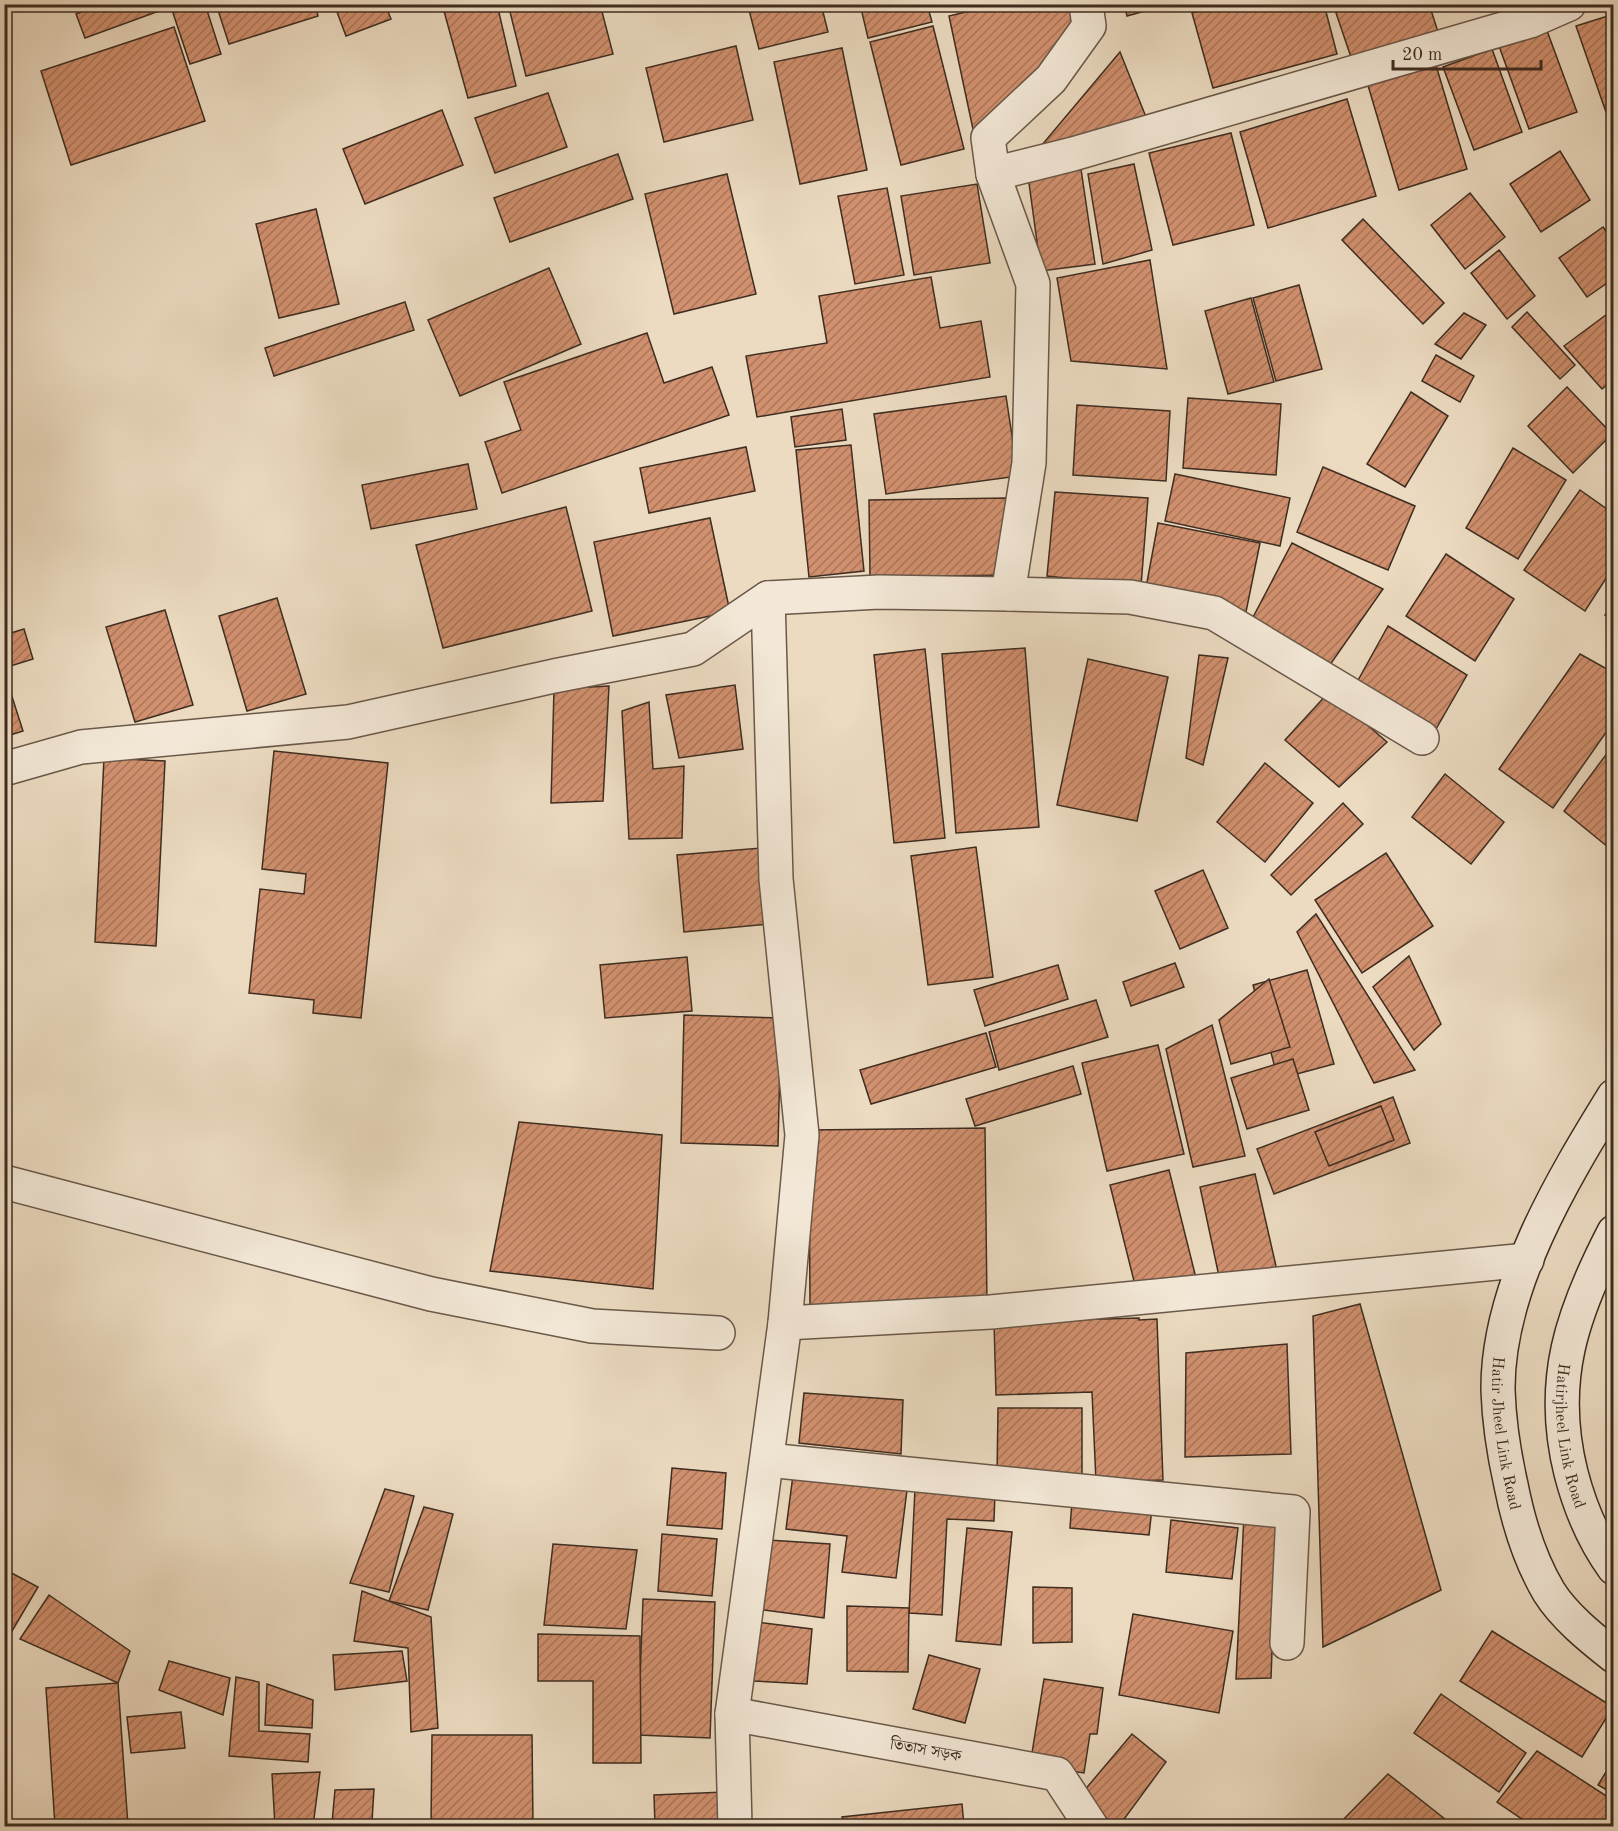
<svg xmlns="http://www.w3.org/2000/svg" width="1618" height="1831" font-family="'Old Standard TT','Noto Serif Bengali',serif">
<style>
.building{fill:url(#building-hatch);stroke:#3e2d21;stroke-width:1.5}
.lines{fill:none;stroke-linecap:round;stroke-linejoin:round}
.street-casing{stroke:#6a5849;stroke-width:36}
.secondary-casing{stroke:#3e2d21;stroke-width:36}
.street{stroke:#f3e8d7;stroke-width:33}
.secondary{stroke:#f3e8d7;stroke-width:33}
.labels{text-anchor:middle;stroke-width:6;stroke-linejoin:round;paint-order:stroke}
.street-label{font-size:16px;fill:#3e2d21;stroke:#f3e8d7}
</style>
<defs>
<pattern id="building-hatch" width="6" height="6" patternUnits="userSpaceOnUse" patternTransform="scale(1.5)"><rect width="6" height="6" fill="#d1906e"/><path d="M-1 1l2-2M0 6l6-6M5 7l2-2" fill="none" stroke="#ab765a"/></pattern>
</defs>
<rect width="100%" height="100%" fill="#ecdbc1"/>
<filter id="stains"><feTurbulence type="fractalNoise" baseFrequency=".00333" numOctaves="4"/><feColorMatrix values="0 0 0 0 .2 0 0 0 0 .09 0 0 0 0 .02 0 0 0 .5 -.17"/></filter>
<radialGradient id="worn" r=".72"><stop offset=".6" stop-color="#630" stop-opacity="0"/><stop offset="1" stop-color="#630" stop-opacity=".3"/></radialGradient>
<!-- building -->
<g class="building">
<polygon points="102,4 157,4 159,11 85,38 76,14"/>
<polygon points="170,4 205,4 221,54 190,64"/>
<polygon points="216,4 315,4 318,16 229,44"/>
<polygon points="334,4 385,4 391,19 346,36"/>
<polygon points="442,4 497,4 516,86 468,98"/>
<polygon points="508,4 600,4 613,54 526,76"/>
<polygon points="755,4 821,4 828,32 759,49 748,6"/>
<polygon points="860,4 927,4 932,22 868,38"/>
<polygon points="999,4 1069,4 1076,34 974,134 949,16"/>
<polygon points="1124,4 1170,4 1127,16"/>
<polygon points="1223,4 1324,4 1337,54 1213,88 1192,13"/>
<polygon points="1333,4 1429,4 1440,38 1354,66"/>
<polygon points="1614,14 1614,110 1606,112 1576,26"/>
<polygon points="933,26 964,149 901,165 870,42"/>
<polygon points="174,27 205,121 71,165 41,71"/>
<polygon points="1546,28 1577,112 1529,129 1499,46"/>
<polygon points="736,46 753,120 664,142 646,68"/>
<polygon points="842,48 867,170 800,184 774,62"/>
<polygon points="1492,49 1522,132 1474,150 1443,67"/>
<polygon points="1120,52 1148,122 1031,158"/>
<polygon points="1435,62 1467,169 1399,190 1367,82"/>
<polygon points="548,93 567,147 495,173 475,118"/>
<polygon points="1347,99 1376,196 1268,228 1240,132"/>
<polygon points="442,110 463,165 365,204 343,149"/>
<polygon points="1231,133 1254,225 1173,245 1149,153"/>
<polygon points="1560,151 1590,200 1541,232 1510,184"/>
<polygon points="618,154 633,199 510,242 494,198"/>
<polygon points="1134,164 1152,250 1103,264 1088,174"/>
<polygon points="1081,169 1095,264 1041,271 1028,176"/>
<polygon points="727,174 756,294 674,314 645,194"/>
<polygon points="977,184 990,263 914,275 901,196"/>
<polygon points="887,188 904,275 855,284 838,196"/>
<polygon points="1470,193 1505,237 1465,269 1431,225"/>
<polygon points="316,209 339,304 279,318 256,224"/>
<polygon points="1363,219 1444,303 1423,324 1342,240"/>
<polygon points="1603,227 1614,242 1614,278 1587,297 1559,258"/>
<polygon points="1499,250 1535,296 1507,319 1471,273"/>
<polygon points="1150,260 1167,369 1071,361 1057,278"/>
<polygon points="549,268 581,344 460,396 428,320"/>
<polygon points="931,277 940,328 981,321 990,377 757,417 746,356 827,343 819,296"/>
<polygon points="1299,285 1322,369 1276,381 1253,298"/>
<polygon points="1251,298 1274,382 1228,394 1205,311"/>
<polygon points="405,302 414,330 274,376 265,348"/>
<polygon points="1614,309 1614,379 1602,389 1564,346"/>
<polygon points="1527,312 1575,365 1560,379 1512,327"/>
<polygon points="1464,313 1486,325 1461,359 1435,344"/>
<polygon points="647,333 664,383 712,367 729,415 502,493 485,442 521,430 504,382"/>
<polygon points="1436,355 1474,376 1460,402 1422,381"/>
<polygon points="1567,387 1612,434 1573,473 1528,426"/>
<polygon points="1411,392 1448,416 1405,487 1367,464"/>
<polygon points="1006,396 1018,476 886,494 874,414"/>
<polygon points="1188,398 1281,404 1276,475 1183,468"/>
<polygon points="1077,405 1170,411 1166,481 1073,475"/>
<polygon points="842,409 846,440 795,447 791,417"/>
<polygon points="851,445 864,571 809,577 796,450"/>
<polygon points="746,447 755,491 649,513 640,468"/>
<polygon points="1513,448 1566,480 1518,559 1466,528"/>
<polygon points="468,464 477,509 371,529 362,485"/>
<polygon points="1323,467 1415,506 1388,570 1297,532"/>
<polygon points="1175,474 1290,498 1280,546 1165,521"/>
<polygon points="1580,490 1614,514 1614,566 1585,611 1524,570"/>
<polygon points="1055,492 1148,498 1141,586 1047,576"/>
<polygon points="1007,498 1009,575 870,577 869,500"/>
<polygon points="566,507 592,611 443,648 416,545"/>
<polygon points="710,518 730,612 613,636 594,542"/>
<polygon points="1158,523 1260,543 1246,612 1145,593"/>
<polygon points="1292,543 1383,589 1327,669 1251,621"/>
<polygon points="1446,554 1514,599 1475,661 1406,616"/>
<polygon points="277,598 306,694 247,711 219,616"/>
<polygon points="1614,603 1614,621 1605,615"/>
<polygon points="165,610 193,705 135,722 106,627"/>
<polygon points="1388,626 1467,675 1436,729 1356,684"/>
<polygon points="24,629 33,659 4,668 4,635"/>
<polygon points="1025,648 1039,827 956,833 942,654"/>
<polygon points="925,649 945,838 894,843 874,655"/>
<polygon points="1580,654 1614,673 1614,721 1553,808 1499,769"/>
<polygon points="1199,655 1228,658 1203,765 1186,758"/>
<polygon points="1088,659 1168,677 1137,821 1057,805"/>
<polygon points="4,681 7,681 23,731 4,737"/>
<polygon points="735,685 743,749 679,758 666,695"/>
<polygon points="609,686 603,801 551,803 554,689"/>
<polygon points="1329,692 1387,742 1339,787 1285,740"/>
<polygon points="649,702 653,769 684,766 682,838 629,839 622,711"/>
<polygon points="1614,744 1614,852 1564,811"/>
<polygon points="274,751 388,763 361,1018 313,1013 314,1000 249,993 260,889 304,894 306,874 262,869"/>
<polygon points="104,758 165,761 156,946 95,942"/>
<polygon points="1265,763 1313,803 1265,862 1217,822"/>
<polygon points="1445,774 1504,822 1471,864 1412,817"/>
<polygon points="1343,803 1363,824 1291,895 1271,875"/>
<polygon points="976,847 993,977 928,985 911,856"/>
<polygon points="761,848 769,924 684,932 677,855"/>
<polygon points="1386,853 1433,926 1362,973 1315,900"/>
<polygon points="1203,870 1228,928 1180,949 1155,891"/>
<polygon points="1316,914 1415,1070 1374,1083 1297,932"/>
<polygon points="1409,956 1441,1024 1414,1050 1373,987"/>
<polygon points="687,957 692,1011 605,1018 600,965"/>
<polygon points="1175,963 1184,987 1131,1006 1123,982"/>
<polygon points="1058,965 1068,999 985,1026 974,990"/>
<polygon points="1307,970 1334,1064 1278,1079 1253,985"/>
<polygon points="1269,979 1290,1047 1231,1064 1219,1020"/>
<polygon points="1096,1000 1108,1037 999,1070 989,1032"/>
<polygon points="684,1015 781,1018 778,1146 681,1143"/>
<polygon points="1212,1025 1245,1156 1193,1167 1166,1049"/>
<polygon points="986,1033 996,1067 871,1104 860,1070"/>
<polygon points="1158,1045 1184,1154 1107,1171 1082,1063"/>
<polygon points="1293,1059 1309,1110 1247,1129 1231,1078"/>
<polygon points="1073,1066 1081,1094 975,1126 966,1099"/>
<polygon points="1393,1097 1410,1143 1274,1194 1257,1149"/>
<polygon points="1381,1106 1394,1140 1329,1166 1315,1132"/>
<polygon points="519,1122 662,1135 653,1289 490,1271"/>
<polygon points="985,1128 987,1306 810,1307 809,1130"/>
<polygon points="1169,1170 1200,1294 1141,1309 1110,1185"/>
<polygon points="1255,1174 1281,1288 1224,1300 1200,1187"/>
<polygon points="1360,1304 1441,1590 1323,1647 1313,1316"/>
<polygon points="1139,1318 1139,1320 1157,1319 1163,1480 1096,1482 1092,1392 996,1395 994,1322"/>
<polygon points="1287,1344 1291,1454 1185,1457 1186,1353"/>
<polygon points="804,1393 903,1400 901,1454 799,1443"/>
<polygon points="998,1408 1082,1408 1082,1477 997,1476"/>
<polygon points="672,1468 726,1473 722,1529 667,1525"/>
<polygon points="793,1475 907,1490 896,1578 842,1572 847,1536 786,1529"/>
<polygon points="385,1489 414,1496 389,1592 350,1583"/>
<polygon points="915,1489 995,1492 994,1521 947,1519 942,1615 909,1613"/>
<polygon points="1072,1501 1152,1508 1149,1535 1070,1528"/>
<polygon points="424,1507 453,1514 428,1610 389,1601"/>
<polygon points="1244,1515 1277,1518 1271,1678 1236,1679"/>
<polygon points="1171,1520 1238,1528 1232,1579 1166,1572"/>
<polygon points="967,1528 1012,1532 1001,1645 956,1641"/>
<polygon points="662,1534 717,1539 712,1596 658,1591"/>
<polygon points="768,1540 830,1544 824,1618 756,1609"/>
<polygon points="553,1544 637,1550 626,1629 544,1625"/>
<polygon points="4,1569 38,1587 5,1643 4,1643"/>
<polygon points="1033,1587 1072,1588 1072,1642 1033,1643"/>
<polygon points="362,1591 431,1617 438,1728 411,1732 408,1648 354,1641"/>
<polygon points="49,1595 130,1651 118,1683 20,1639"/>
<polygon points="643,1599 715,1602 710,1738 638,1735"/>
<polygon points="847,1606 909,1608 908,1672 847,1671"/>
<polygon points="1133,1614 1233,1631 1219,1713 1119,1695"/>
<polygon points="757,1622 812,1629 807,1684 753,1681"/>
<polygon points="1492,1631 1613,1707 1582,1757 1460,1681"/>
<polygon points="538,1634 640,1636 641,1763 593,1763 593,1681 538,1681"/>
<polygon points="402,1651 407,1681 335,1690 333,1655"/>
<polygon points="929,1655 980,1669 965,1723 913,1709"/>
<polygon points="169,1661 230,1678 223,1715 159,1690"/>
<polygon points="236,1677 259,1682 259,1731 310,1734 308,1762 229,1756"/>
<polygon points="1044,1679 1103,1688 1097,1734 1090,1734 1084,1773 1030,1765"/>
<polygon points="118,1683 128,1826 55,1826 46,1688"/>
<polygon points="267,1684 313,1700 312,1728 265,1725"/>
<polygon points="1441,1694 1526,1753 1499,1792 1414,1733"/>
<polygon points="181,1712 185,1748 131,1753 127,1717"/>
<polygon points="1132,1734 1166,1762 1119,1826 1113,1826 1083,1792"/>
<polygon points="432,1735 532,1735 533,1826 431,1826"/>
<polygon points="1537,1751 1614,1801 1614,1826 1532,1826 1497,1802"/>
<polygon points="1614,1759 1614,1794 1598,1785"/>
<polygon points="320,1772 313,1826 275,1826 272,1774"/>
<polygon points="1388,1774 1450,1823 1447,1826 1337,1826"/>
<polygon points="374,1789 372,1821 332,1823 335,1790"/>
<polygon points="724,1792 723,1826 655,1826 654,1795"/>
<polygon points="962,1804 964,1826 844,1826 842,1817"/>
</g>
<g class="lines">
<defs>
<g id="street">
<polyline points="993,174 1073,154 1530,21 1569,4"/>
<polyline points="1008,594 1130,597 1214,613 1422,738"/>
<polyline points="4,769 81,747 348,722 554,676 693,649 768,598 879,592 1008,594 1029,463 1033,284 993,174 988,138 1051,79 1089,26 1086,4"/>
<polyline points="4,1182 431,1294 592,1326 718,1333"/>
<polyline points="785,1323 991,1312 1527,1260"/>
<polyline points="767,1460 1293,1512 1287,1643"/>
<polyline points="732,1714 1057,1774 1091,1826"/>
<polyline points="735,1826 732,1714 785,1323 802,1135 776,879 768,598"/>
</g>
<g id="secondary">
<path id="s1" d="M1614,1096C1562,1180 1497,1288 1498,1390C1499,1422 1504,1454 1511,1485C1518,1521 1530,1560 1549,1592C1564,1616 1591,1638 1614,1656"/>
<path id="s2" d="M1614,1232C1572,1313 1548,1381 1571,1473C1580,1508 1593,1539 1614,1568"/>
</g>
</defs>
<!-- street casing -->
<use href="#street" class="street-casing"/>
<!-- secondary casing -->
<use href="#secondary" class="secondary-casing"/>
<!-- street -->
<use href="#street" class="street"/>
<!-- secondary -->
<use href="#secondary" class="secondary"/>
</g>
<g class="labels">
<!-- street labels -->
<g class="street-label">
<text dy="6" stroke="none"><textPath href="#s1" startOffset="364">Hatir Jheel Link Road</textPath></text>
<text dy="6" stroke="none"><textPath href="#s2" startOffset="214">Hatirjheel Link Road</textPath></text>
<text transform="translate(926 1749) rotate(10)" y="6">তিতাস সড়ক</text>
</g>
</g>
<!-- margin -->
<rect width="1618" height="1831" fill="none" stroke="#ecdbc1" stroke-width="24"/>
<rect x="6" y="6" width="1606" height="1819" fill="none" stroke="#3e2d21" stroke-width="3"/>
<rect x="12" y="12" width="1594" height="1807" fill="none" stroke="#3e2d21" stroke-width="1.5"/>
<!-- scale -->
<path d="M1393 60v9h148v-9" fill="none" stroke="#3e2d21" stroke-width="3"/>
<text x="1402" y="60" font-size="18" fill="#3e2d21" stroke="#f3e8d7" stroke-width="4.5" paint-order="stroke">20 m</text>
<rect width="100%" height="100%" filter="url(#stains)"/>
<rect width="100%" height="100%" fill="url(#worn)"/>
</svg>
